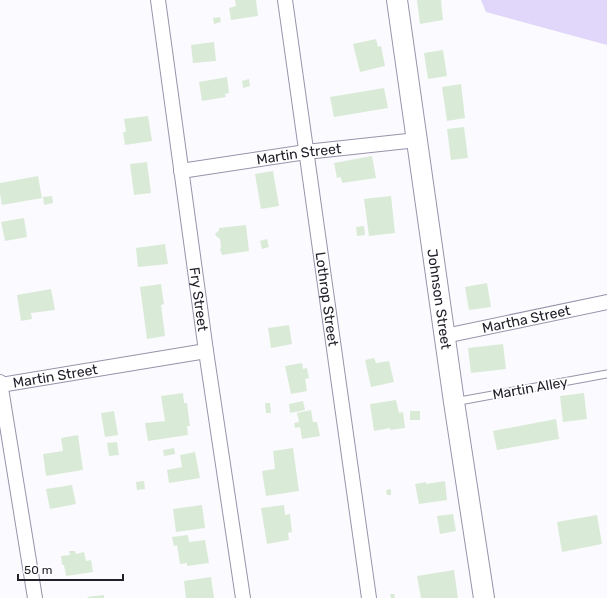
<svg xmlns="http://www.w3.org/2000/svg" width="607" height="598" font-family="Rubik,sans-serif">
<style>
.green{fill:#e0d7fa}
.building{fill:#d9ebd6}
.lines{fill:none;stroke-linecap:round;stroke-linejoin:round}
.lane-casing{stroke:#9893aa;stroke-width:9}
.street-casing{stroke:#9893aa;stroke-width:16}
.secondary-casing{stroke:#9893aa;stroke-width:22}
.lane{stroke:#fff;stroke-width:7}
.street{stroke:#fff;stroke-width:14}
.secondary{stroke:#fff;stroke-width:20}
.labels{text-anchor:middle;stroke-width:3.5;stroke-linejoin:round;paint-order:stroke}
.street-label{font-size:14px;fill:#23202a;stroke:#fff}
</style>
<rect width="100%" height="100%" fill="#fbfaff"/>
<!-- green -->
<polygon class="green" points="481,0 607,0 607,45 486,12"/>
<!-- building -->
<g class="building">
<polygon points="235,0 256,0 258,16 231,20 229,8 236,6"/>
<polygon points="417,0 441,0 443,20 420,24"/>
<polygon points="220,17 221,22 214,24 213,18"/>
<polygon points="376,39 378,47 381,46 385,66 360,72 353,44"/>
<polygon points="214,42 216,61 193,63 191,45"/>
<polygon points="443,50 447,76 428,79 424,53"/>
<polygon points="227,77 229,93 225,94 226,97 202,101 199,82"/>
<polygon points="249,79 250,86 243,88 242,81"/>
<polygon points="461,84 465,118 447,121 442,87"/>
<polygon points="384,88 388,108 334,117 330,97"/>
<polygon points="148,116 152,141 125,145 123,132 126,132 124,119"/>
<polygon points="464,127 468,158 451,160 447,129"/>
<polygon points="372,156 376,178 342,183 341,177 337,178 334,163"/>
<polygon points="147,162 151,193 134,195 130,164"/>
<polygon points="273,171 279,206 261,209 255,174"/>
<polygon points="38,176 42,198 2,205 0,194 0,183"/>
<polygon points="52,196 53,203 44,205 43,197"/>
<polygon points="391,196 395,233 369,236 364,199"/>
<polygon points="24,218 27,237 5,241 1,222"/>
<polygon points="246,225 249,251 222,255 220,249 221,247 220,239 216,236 215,234 219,230 219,228"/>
<polygon points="364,226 365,235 357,236 356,227"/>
<polygon points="267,239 269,247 262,249 260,241"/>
<polygon points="165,244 168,264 138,267 136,248"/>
<polygon points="487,283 491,307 469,310 465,287"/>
<polygon points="161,284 164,304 161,305 165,336 147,339 140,287"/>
<polygon points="51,289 55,310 31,313 32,319 21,321 17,295"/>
<polygon points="289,325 292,344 271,348 268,328"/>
<polygon points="503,344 506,369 471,373 468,348"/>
<polygon points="374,358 376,363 389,361 394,382 371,387 365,360"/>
<polygon points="302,363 303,369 307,368 309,378 305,379 307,391 291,394 285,366"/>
<polygon points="183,393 184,403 187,403 190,426 187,426 188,435 148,441 145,423 165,421 161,396"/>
<polygon points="584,393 587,419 563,422 560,396"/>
<polygon points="396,400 399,413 403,412 405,428 390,430 390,428 374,431 370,404"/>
<polygon points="303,401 305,410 290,413 289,404"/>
<polygon points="265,403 270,403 271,413 266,413"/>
<polygon points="311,410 313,422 317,422 320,436 302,439 300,427 295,428 294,423 299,422 297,413"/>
<polygon points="114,411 118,435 105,437 101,413"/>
<rect x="410" y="411" width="10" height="9"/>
<polygon points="556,419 559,439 497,450 493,431"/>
<polygon points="78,435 83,470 46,476 43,454 63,451 61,438"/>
<polygon points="117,442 119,455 109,456 107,443"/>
<polygon points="174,448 175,454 164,456 163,450"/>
<polygon points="293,448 299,491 266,496 262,471 275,469 273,451"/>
<polygon points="195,452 200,478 169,483 167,470 182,467 180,455"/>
<polygon points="144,481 145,489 137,490 136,482"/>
<polygon points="445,481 447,500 419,504 415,484 426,482 426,484"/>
<polygon points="72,485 76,504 50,509 46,489"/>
<polygon points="391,489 391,495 387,495 386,490"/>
<polygon points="202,505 205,528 176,532 173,509"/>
<polygon points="284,505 285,515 290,514 292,532 288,533 289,540 267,544 261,508"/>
<polygon points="453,514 456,531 440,534 437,516"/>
<polygon points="597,515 602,544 562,552 557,522"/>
<polygon points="188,535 189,542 205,540 209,563 187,566 187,563 180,564 177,545 174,546 172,537"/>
<polygon points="69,551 75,551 76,554 84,552 86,561 91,560 93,572 66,576 64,565 62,565 61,556 70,555"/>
<polygon points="454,570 458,598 421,598 417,576"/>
<polygon points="211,577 214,598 186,598 184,581"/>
<polygon points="390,594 394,594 395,598 391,598"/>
<polygon points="104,595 104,598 88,598 87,597"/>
</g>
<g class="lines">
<defs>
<polyline id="lane" points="454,402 607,374"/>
<g id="street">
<path id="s1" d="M158,0L206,351L243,598"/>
<path id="s2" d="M285,0L369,598"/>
<path id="s3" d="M181,171L306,152L417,140"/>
<path id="s4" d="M445,336L607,302"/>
<polyline points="0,382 35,598"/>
<path id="s5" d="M0,385L206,351"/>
</g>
<g id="secondary">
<path id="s6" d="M397,0L454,402L484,598"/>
</g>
</defs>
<!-- lane casing -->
<use href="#lane" class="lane-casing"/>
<!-- street casing -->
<use href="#street" class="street-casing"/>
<!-- secondary casing -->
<use href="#secondary" class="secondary-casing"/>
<!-- lane -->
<use href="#lane" class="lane"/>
<!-- street -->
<use href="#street" class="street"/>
<!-- secondary -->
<use href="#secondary" class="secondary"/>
</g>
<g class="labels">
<!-- street labels -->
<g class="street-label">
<text dy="5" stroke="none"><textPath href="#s3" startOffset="119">Martin Street</textPath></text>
<text dy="5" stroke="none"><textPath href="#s1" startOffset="302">Fry Street</textPath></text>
<text dy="5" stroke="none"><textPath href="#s2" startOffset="302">Lothrop Street</textPath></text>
<text dy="5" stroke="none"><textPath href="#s6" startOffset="302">Johnson Street</textPath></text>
<text dy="5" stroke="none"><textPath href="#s4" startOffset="83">Martha Street</textPath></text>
<text dy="5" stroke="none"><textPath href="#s5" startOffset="56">Martin Street</textPath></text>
<text transform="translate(530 388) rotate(-10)" y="5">Martin Alley</text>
</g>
</g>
<!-- scale -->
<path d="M18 574v6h105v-6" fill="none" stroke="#23202a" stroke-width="2"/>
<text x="24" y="574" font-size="12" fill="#23202a" stroke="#ffffff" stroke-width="3" paint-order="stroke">50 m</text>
</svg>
